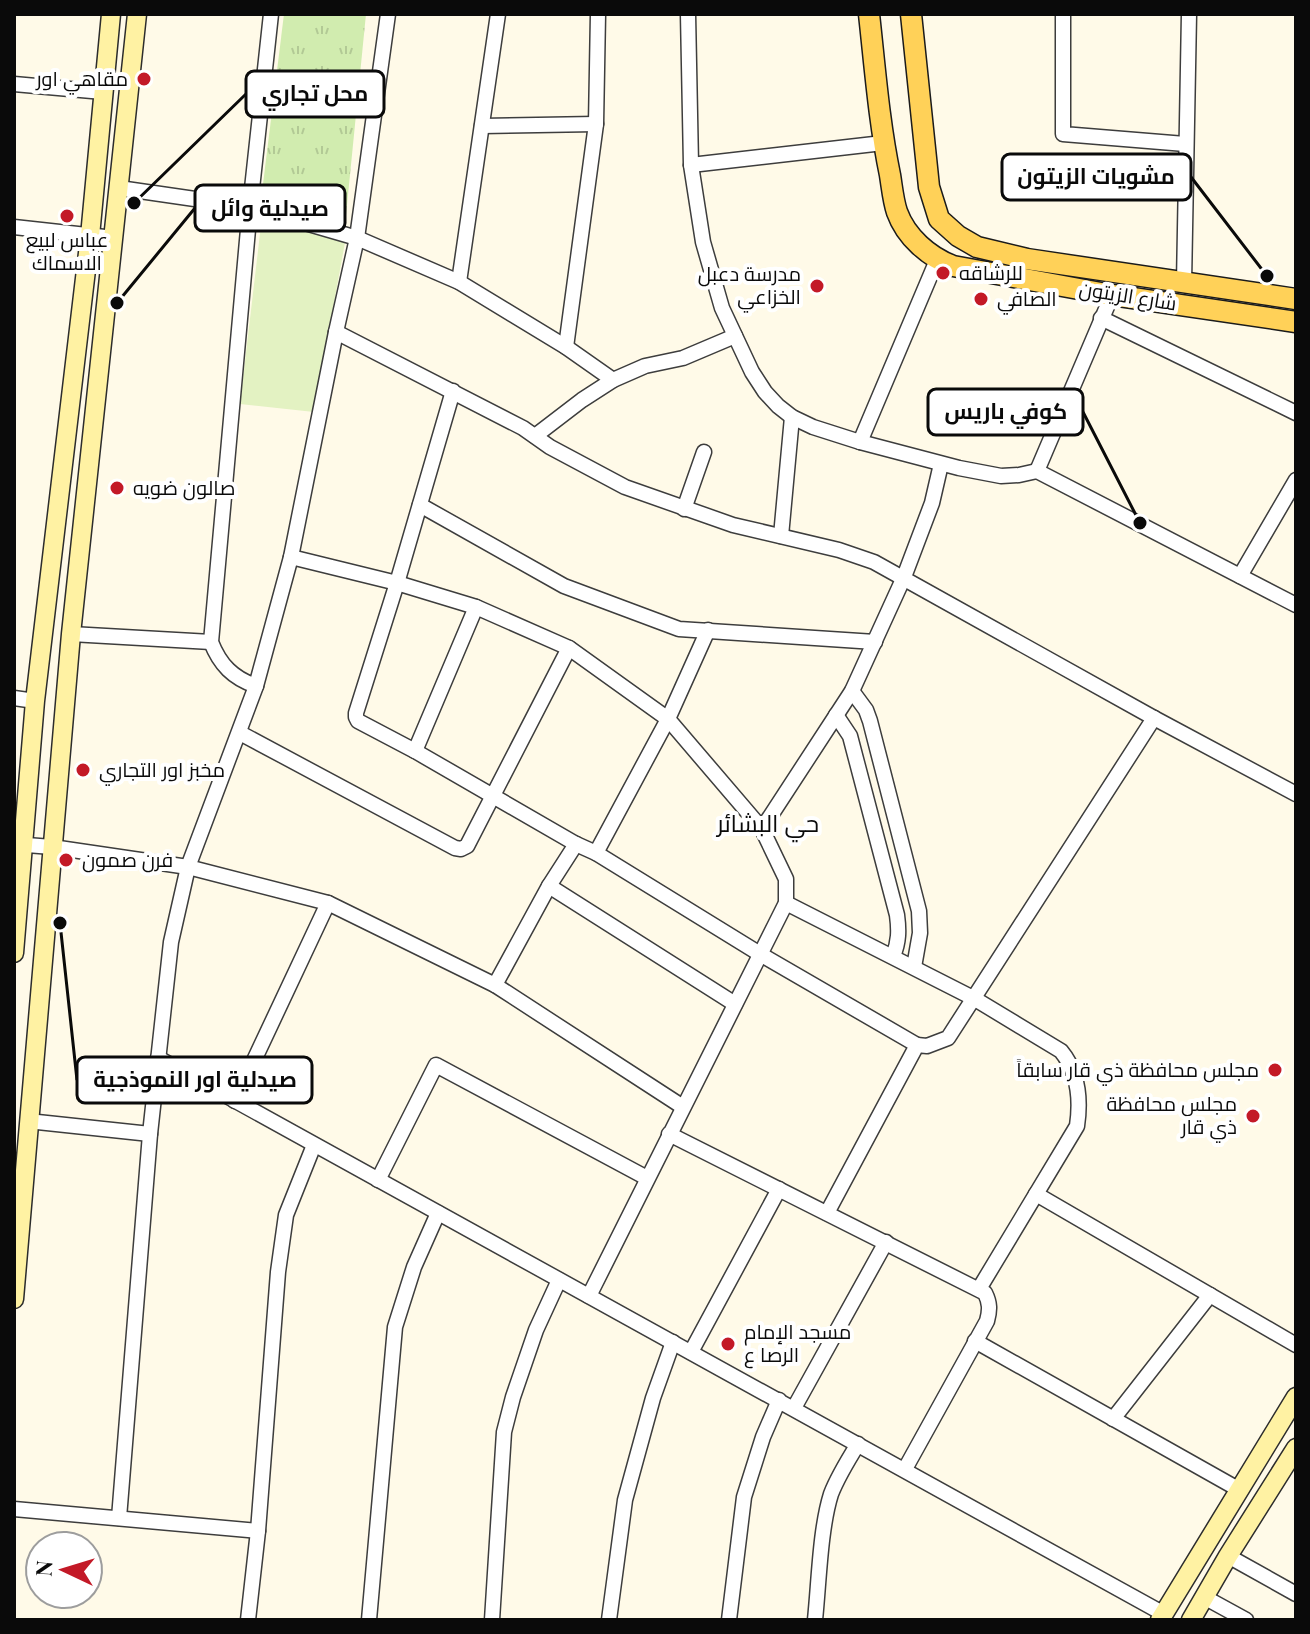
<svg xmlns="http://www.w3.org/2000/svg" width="1310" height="1634" font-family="'Playfair Display',Cairo,serif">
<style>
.park{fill:url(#park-tufts)}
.pitch{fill:#e3f2c2}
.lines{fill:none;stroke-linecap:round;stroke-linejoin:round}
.street-casing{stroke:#3d3d3d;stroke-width:17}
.secondary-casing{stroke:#2c2c2c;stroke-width:21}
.primary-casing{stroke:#1b1b1b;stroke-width:23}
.street{stroke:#fff;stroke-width:14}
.secondary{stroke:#fff2a3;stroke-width:18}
.primary{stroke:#ffd158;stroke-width:20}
.poi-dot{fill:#c31927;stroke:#fff;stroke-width:3}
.labels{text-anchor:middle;stroke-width:8;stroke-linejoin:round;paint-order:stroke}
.poi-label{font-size:20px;fill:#0a0a0a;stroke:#fff;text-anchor:start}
.street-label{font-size:20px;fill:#0a0a0a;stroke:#fff}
.quarter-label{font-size:24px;fill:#0a0a0a;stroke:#fff}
.leader{fill:none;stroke:#0a0a0a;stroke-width:3}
.callout-dot{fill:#0a0a0a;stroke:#fff;stroke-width:3}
.callout{fill:#fff;stroke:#0a0a0a;stroke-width:3}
.callout-label{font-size:22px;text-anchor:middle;font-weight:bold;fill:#0a0a0a}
</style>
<defs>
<pattern id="park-tufts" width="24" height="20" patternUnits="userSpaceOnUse" patternTransform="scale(2)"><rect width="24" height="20" fill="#d1ecaf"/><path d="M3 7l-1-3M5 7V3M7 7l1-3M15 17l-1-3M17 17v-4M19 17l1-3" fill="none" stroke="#b2c995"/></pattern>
</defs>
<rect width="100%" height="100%" fill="#fffae8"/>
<!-- park -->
<polygon class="park" points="284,14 366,14 346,215 262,192"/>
<!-- pitch -->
<polygon class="pitch" points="261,225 346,237 314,412 240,404"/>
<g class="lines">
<defs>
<g id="street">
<polyline points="688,14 691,165 703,242 722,308 752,372 765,392 778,406 792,417 813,427 860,442 959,468 1001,476 1019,475 1037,471 1296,605"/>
<polyline points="1063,14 1063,134 1185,144"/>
<polyline points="14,84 103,92"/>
<polyline points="482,126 596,124"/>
<polyline points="691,165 883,143"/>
<polyline points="119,188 250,207 357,238 459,282 566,347 613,380"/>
<polyline points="14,227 114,238"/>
<polyline points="459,282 498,14"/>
<polyline points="1184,283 1189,14"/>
<polyline points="1101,318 1296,413"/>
<polyline points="336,332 523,428 550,447 625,487 733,525 839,550 874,562 1154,718 1296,794"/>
<polyline points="566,347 596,124 598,14"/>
<polyline points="453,391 397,583 356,713 356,717 358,721 415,751 576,844 596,853 760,954 917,1045"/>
<polyline points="535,436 582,400 613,380 645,366 683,358 735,336"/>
<polyline points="860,442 937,260"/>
<polyline points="1037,471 1112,295"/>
<polyline points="420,505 564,586 679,629 875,642"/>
<polyline points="684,509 704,452"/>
<polyline points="781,536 792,417"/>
<polyline points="291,557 397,583 476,607 569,648 668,719 762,829 786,879 786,903 589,1296"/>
<polyline points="1240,576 1296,480"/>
<polyline points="71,634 211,642"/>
<path d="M256,686C233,678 220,665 211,642L250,207L271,14"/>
<polyline points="852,691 866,710 870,721 919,911 920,933 914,967"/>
<polyline points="14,698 35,701"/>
<path d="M836,715L850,736L897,915C899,930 899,942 893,956"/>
<polyline points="240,733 455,848 461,849 467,846 569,648"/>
<polyline points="415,751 476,607"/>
<polyline points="762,829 852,691 904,577 932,503 941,464"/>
<polyline points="14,844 52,847 188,867 328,903 495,985 683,1107"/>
<polyline points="596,853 668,719 708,630"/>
<polyline points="549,886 735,1004"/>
<path d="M786,903L975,999L1061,1051C1079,1073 1081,1099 1077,1126L979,1289"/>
<polyline points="495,985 549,886 576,844"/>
<polyline points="158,1058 1164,1614"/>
<polyline points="235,1101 328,903"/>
<polyline points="28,1121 150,1134"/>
<path d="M669,1134L985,1293C990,1303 990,1310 987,1321L905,1469"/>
<polyline points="378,1180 436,1065 647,1178"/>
<polyline points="1036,1194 1296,1345"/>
<polyline points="827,1213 917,1045 927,1046 948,1038 1154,718"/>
<polyline points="975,1341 1238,1489"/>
<polyline points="691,1352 779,1189"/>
<polyline points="794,1408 886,1242"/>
<polyline points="1113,1419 1210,1295"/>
<polyline points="14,1509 258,1531"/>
<polyline points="119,1518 150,1134 171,942 188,867 256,686 291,557 336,332 357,238 388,14"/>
<polyline points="1228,1556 1296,1594"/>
<polyline points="1204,1597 1246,1620"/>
<polyline points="248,1620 258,1531 278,1272 286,1215 314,1145"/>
<polyline points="369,1620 395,1327 414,1267 438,1213"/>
<polyline points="492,1620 504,1432 513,1397 536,1330 559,1280"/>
<polyline points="609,1620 625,1500 653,1398 673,1342"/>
<polyline points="729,1620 744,1497 763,1437 779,1400"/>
<path d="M815,1620C819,1582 820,1529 831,1494C838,1476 848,1460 858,1444"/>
</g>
<g id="secondary">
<polyline points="14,953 35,701 90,236 111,14"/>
<polyline points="14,1299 71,634 137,14"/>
<polyline points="1160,1620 1296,1397"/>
<polyline points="1191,1620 1228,1556 1296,1448"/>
</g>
<g id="primary">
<path d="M869,14C875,68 879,122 890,175C892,187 893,200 897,212C906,237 929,257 953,266L1112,295L1296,322"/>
<polyline points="911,14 929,187 939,219 958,236 977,247 1027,259 1296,299"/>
</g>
</defs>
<!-- street casing -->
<use href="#street" class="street-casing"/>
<!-- secondary casing -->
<use href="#secondary" class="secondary-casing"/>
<!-- primary casing -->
<use href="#primary" class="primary-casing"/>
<!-- street -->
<use href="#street" class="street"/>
<!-- secondary -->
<use href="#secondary" class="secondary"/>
<!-- primary -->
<use href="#primary" class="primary"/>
</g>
<!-- markers -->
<g class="poi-dot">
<circle cx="144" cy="79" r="8"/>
<circle cx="67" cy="216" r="8"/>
<circle cx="943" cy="273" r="8"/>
<circle cx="817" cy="286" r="8"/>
<circle cx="981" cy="299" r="8"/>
<circle cx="117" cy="488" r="8"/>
<circle cx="83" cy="770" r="8"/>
<circle cx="66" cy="860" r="8"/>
<circle cx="1275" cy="1070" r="8"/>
<circle cx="1253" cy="1116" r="8"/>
<circle cx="728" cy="1344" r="8"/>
</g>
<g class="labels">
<!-- poi labels -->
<g class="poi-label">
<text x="128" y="86" text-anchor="end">مقاهي اور</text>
<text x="67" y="247" text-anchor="middle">عباس لبيع<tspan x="67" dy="23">الاسماك</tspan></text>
<text x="959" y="280">للرشاقه</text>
<text x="801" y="281" text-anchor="end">مدرسة دعبل<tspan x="801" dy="23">الخزاعي</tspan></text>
<text x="997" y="306">الصافي</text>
<text x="133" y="495">صالون ضويه</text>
<text x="99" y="777">مخبز اور التجاري</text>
<text x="82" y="867">فرن صمون</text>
<text x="1259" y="1077" text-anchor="end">مجلس محافظة ذي قار سابقاً</text>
<text x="1237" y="1111" text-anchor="end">مجلس محافظة<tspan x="1237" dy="23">ذي قار</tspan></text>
<text x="744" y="1339">مسجد الإمام<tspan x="744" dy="23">الرصا ع</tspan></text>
</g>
<!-- street labels -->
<g class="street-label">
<text transform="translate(1128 296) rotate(9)" y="7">شارع الزيتون</text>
</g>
<!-- quarter labels -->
<g class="quarter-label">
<text x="768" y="832">حي البشائر</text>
</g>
</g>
<!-- callouts -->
<path class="leader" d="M134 203L246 94M1267 276L1191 177M117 303L195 208M1140 523L1083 412M60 923L77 1080"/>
<g class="callout-dot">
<circle cx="134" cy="203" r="8"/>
<circle cx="1267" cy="276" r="8"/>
<circle cx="117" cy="303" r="8"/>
<circle cx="1140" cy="523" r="8"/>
<circle cx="60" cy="923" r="8"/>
</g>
<g class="callout">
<rect x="246" y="71" width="138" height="46" rx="8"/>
<rect x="1002" y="154" width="189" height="46" rx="8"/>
<rect x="195" y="185" width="150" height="46" rx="8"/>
<rect x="928" y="389" width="155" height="46" rx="8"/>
<rect x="77" y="1057" width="235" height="46" rx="8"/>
</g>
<g class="callout-label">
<text x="315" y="101">محل تجاري</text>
<text x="1096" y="184">مشويات الزيتون</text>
<text x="270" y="216">صيدلية وائل</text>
<text x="1006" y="419">كوفي باريس</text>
<text x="195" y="1087">صيدلية اور النموذجية</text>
</g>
<!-- border -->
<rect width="1310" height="1634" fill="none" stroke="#0a0a0a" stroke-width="32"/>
<!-- north arrow -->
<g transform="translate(64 1570) rotate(274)"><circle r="38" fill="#ffffff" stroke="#9d9d9d" stroke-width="2"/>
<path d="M0-6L14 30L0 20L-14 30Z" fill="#c31927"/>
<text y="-12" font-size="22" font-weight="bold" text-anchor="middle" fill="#0a0a0a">N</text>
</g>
</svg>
